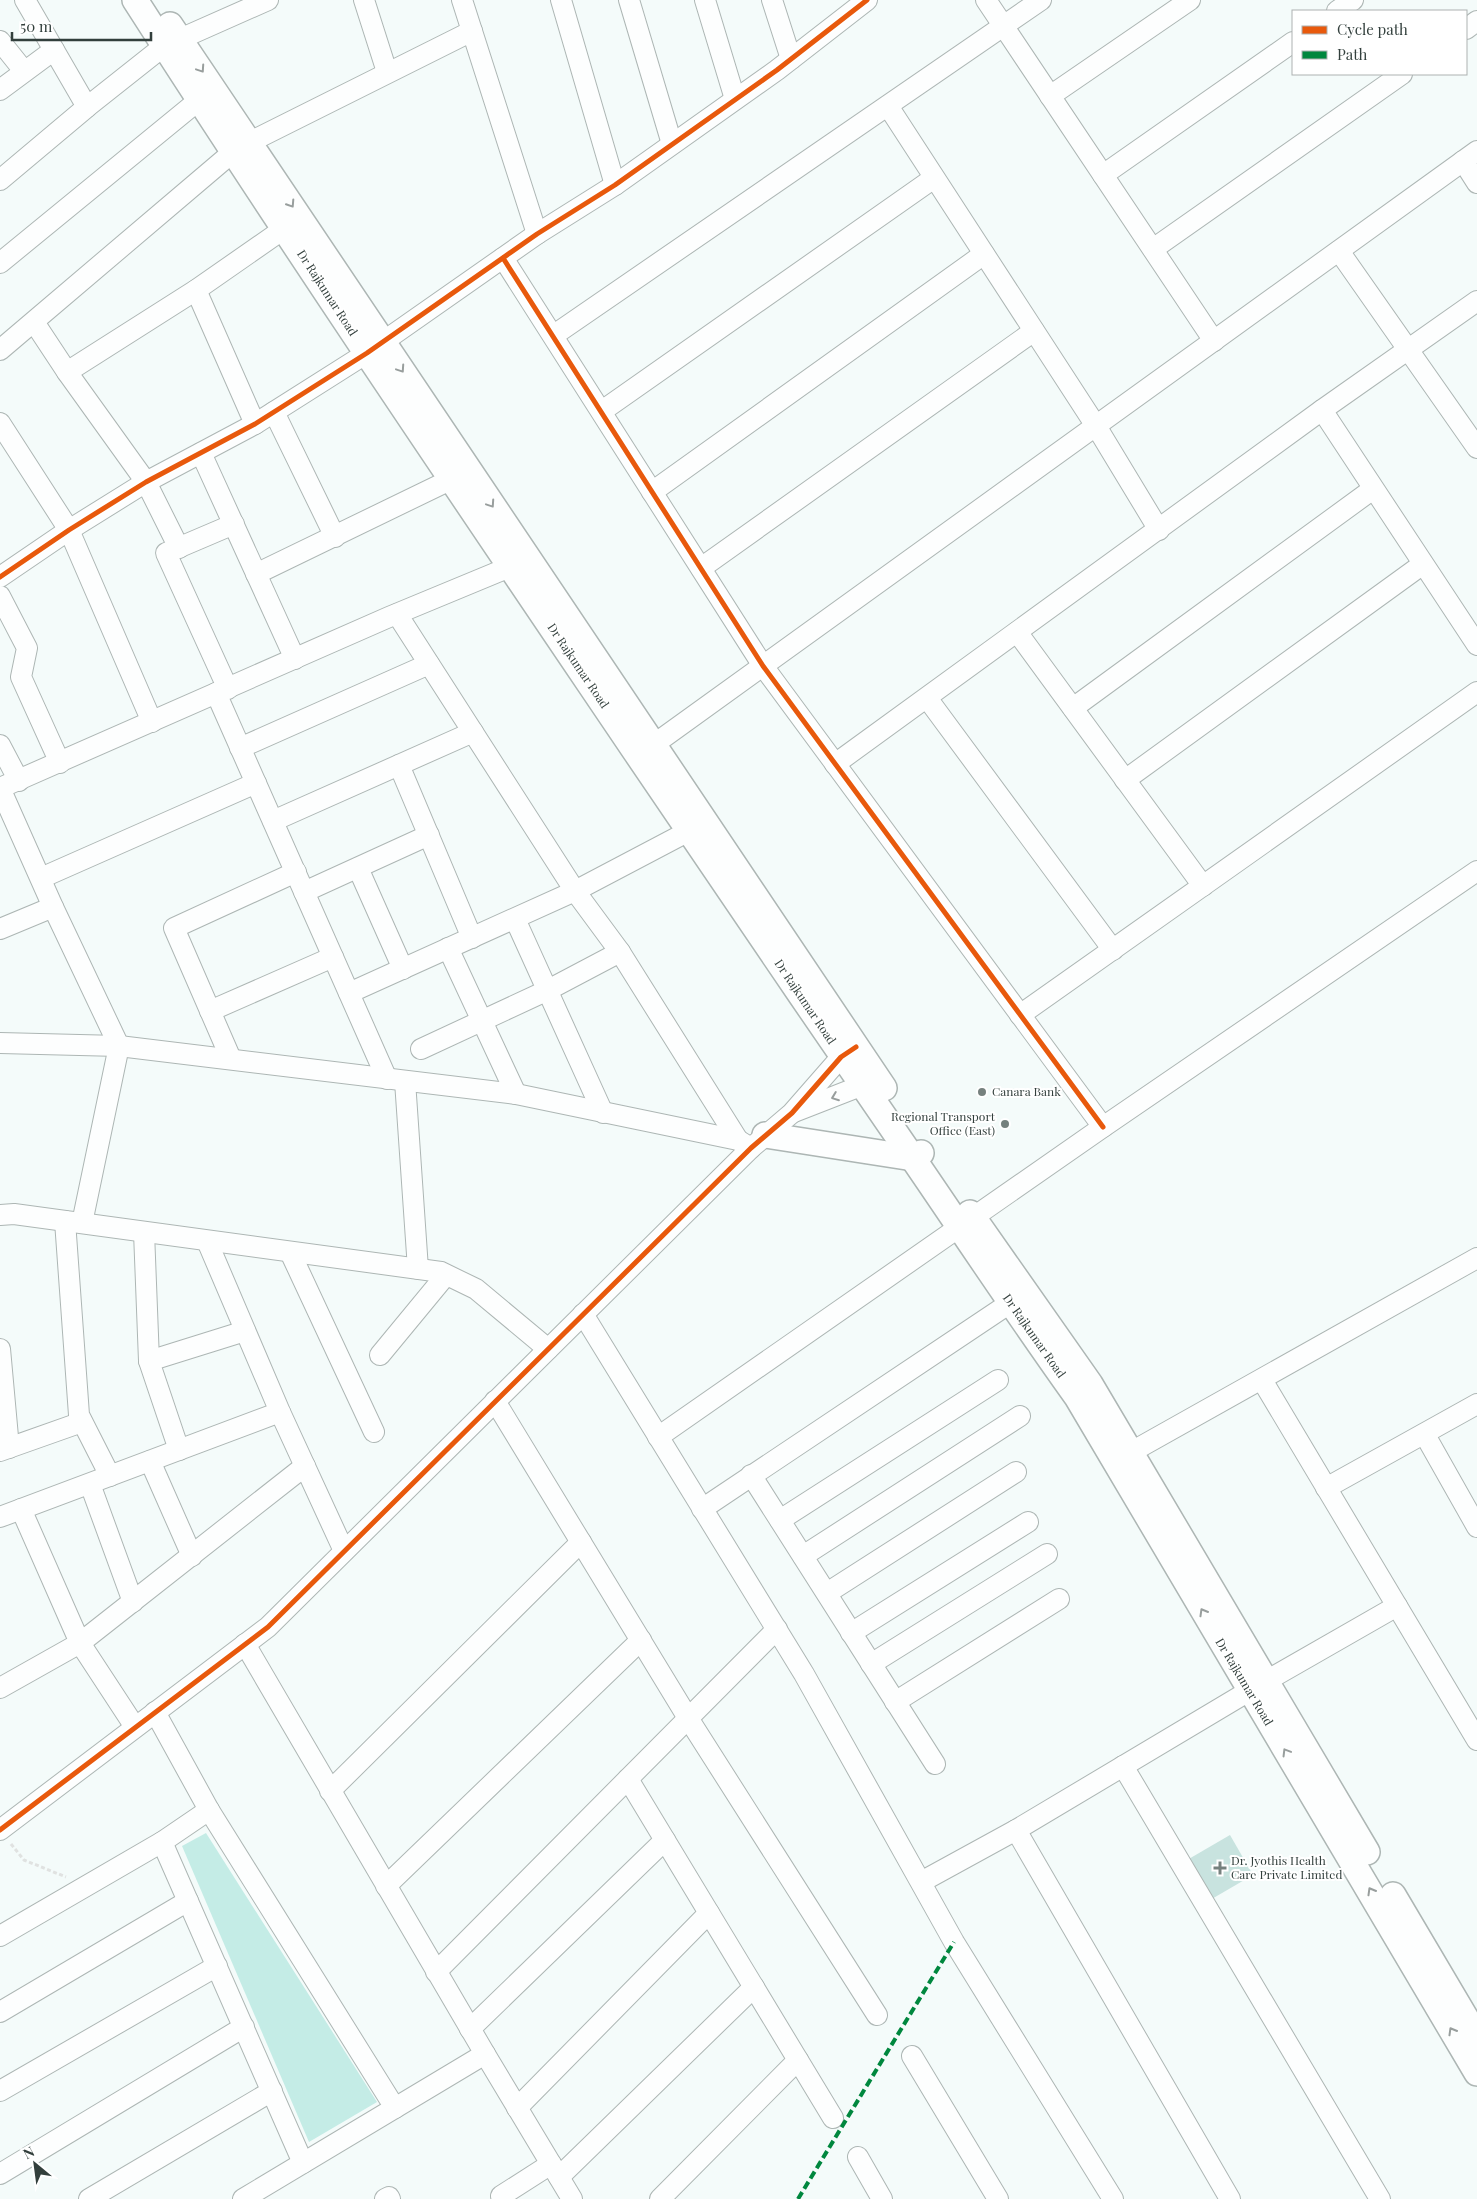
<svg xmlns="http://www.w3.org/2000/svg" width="1477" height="2199" font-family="'Playfair Display',serif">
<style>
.green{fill:#c4ece6}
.building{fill:#c8e3df}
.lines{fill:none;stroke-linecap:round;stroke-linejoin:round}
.minor-casing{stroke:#adb6b4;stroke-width:22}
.major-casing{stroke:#adb6b4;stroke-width:28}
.path{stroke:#e0e2e1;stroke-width:3;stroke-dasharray:4 2.5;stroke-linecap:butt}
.minor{stroke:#fdfefe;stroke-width:20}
.major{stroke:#fdfefe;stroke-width:25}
.quiet{stroke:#00873e;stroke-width:4;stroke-dasharray:8 4;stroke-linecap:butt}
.cycleway-casing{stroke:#fff;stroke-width:8}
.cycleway{stroke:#e8590c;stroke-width:5}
.oneway{stroke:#989e9d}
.poi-dot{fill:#76817e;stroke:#fff;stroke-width:2}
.labels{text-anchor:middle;stroke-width:4;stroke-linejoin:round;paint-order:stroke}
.street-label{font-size:12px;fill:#323f3c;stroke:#fff}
.poi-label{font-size:12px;fill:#323f3c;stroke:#fff;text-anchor:start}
</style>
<rect width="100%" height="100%" fill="#f4fbfa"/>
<!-- green -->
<polygon class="green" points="206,1833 377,2102 309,2142 182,1846"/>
<!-- building -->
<polygon class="building" points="1230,1835 1253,1875 1210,1900 1187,1860"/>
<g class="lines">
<defs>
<g id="minor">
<polyline points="25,0 54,50"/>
<polyline points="364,0 387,72"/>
<polyline points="462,0 537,234"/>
<polyline points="561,0 615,185"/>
<polyline points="629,0 672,144"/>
<polyline points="705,0 735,99"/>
<polyline points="772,0 791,59"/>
<polyline points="986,0 1214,341"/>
<polyline points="1337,11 1353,0"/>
<polyline points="1466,29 1477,21"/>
<polyline points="180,39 268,0"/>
<polyline points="0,41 24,71"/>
<polyline points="0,90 54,50 87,107"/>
<polyline points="1050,96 1190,0"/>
<polyline points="888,106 1096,426 1159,530"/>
<polyline points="250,142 472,31"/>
<polyline points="1463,161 1477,183"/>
<polyline points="1103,175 1293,42"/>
<polyline points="0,180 87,107 164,46"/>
<polyline points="1153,249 1402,74"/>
<polyline points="1339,251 1477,448"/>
<polyline points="503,258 763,666 1103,1127"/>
<polyline points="0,263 199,100"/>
<polyline points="196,290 255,424"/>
<polyline points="34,322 67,372 146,482 179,548"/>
<polyline points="554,335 1041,0"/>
<polyline points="0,350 233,152"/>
<polyline points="67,372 196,290 285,228"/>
<polyline points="1322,410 1477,645"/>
<polyline points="602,411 934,178"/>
<polyline points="274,412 335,537"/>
<polyline points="0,423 69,530 152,722"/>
<polyline points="201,453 295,659"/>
<polyline points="652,492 984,254"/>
<polyline points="701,568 1034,331"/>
<polyline points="256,574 452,479"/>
<polyline points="0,577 69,530 146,482 255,424 367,353 537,234 615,185 777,70 867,0"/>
<polyline points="0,596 27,648 21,677 60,763"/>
<polyline points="397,614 575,891 620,952 738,1140"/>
<polyline points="1017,632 1203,886"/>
<polyline points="228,689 166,553 234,524"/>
<polyline points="216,693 387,1079"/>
<polyline points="927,698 1113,950"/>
<polyline points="1073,708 1373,489"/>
<polyline points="0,745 19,781"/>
<polyline points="240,748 429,664"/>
<polyline points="642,753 1477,151"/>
<polyline points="835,764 1322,410 1477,301"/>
<polyline points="399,765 472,938"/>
<polyline points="1125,780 1423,564"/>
<polyline points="0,788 389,617 524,561"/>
<polyline points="0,788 53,907 119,1046 82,1223"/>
<polyline points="273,821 473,732"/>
<polyline points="358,868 403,969"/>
<polyline points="41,878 256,783"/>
<polyline points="304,892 429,835"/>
<polyline points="515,919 603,1113"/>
<polyline points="0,929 53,907"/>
<polyline points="448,948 516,1094"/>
<polyline points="349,993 575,891 689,831"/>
<polyline points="210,1011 333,957"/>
<polyline points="1020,1015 1477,692"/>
<polyline points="0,1043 119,1046 516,1094 738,1140 751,1148"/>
<polyline points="421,1049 548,990 620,952"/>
<polyline points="231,1059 174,928 296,872"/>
<polyline points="405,1081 418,1269"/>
<polyline points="794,1112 876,1080"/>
<polyline points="0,1215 14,1214 441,1272 476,1289 548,1349"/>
<polyline points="65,1221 79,1415 110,1476"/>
<polyline points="144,1232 149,1361 179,1450"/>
<polyline points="207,1241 280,1412 344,1551"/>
<polyline points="290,1252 374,1432"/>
<polyline points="583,1314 804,1674 954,1942 1113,2199"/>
<polyline points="0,1349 9,1448"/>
<polyline points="380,1355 446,1275"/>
<polyline points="149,1361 245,1331"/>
<polyline points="1262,1380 1477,1740"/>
<polyline points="495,1401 688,1718 877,2015"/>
<polyline points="1425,1435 1477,1527"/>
<polyline points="658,1437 1103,1127 1477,871"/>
<polyline points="0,1451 82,1422"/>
<polyline points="1117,1460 1477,1258"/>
<polyline points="150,1461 192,1556"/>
<polyline points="751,1475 935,1764"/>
<polyline points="90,1484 133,1602"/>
<polyline points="1326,1488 1477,1404"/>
<polyline points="21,1509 80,1643 135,1727"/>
<polyline points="702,1509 1010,1303"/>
<polyline points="0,1517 280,1412"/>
<polyline points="780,1520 998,1380"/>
<polyline points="803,1556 1020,1416"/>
<polyline points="827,1593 1016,1472"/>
<polyline points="851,1633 1028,1522"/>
<polyline points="245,1644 485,2054 572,2199"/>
<polyline points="871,1664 1047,1554"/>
<polyline points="1266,1681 1397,1606"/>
<polyline points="0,1688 80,1643 305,1466"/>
<polyline points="895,1702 1059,1599"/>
<polyline points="155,1712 209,1810 395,2108"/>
<polyline points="1123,1766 1380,2199"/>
<polyline points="628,1779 833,2118"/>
<polyline points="330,1791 581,1542"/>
<polyline points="0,1830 268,1627 751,1148 792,1113 841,1057 854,1048"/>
<polyline points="1016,1830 1230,2199"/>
<polyline points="162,1842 303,2163"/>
<polyline points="921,1882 1016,1830 1249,1691"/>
<polyline points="386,1886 641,1640"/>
<polyline points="0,1936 162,1842 209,1810"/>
<polyline points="436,1972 777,1629"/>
<polyline points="0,2012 188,1901"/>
<polyline points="470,2029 665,1840"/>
<polyline points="912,2056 998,2199"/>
<polyline points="0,2091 217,1966"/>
<polyline points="517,2108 709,1913"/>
<polyline points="858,2157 882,2199"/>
<polyline points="0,2174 244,2027"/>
<polyline points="559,2177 754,1987"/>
<polyline points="89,2199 272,2091"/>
<polyline points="243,2199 485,2054"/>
<polyline points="385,2199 389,2197 390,2199"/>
<polyline points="503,2199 501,2196 551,2164"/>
<polyline points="660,2199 798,2060"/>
</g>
<g id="major">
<path d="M135,0C298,254 468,504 637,754C729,890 821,1025 914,1160C968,1239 1021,1319 1077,1397L1477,2073"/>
<polyline points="170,25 884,1088"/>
<polyline points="765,1135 913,1158 921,1153"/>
<polyline points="970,1213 1090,1384 1367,1852"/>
<polyline points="1393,1895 1477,2037"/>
</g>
</defs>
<!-- minor casing -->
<use href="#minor" class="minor-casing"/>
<!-- major casing -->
<use href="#major" class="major-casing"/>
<!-- path -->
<polyline class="path" points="11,1844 24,1860 66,1877"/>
<!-- minor -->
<use href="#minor" class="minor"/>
<!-- major -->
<use href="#major" class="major"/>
<!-- quiet -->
<polyline class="quiet" points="798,2199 954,1942"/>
<defs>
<g id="cycleway">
<polyline points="503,258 763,666 1103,1127"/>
<polyline points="0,577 69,530 146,482 255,424 367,353 537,234 615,185 777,70 867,0"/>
<polyline points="0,1830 268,1627 751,1148 792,1113 841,1057 856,1047"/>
</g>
</defs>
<!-- cycleway casing -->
<use href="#cycleway" class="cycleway-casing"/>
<!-- cycleway -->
<use href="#cycleway" class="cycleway"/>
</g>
<!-- one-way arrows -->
<defs><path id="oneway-chevron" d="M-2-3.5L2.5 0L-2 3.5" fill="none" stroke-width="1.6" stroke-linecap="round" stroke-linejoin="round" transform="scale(1.25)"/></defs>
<g class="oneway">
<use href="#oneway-chevron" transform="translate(201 69) rotate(56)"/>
<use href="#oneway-chevron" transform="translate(291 204) rotate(57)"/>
<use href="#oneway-chevron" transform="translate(401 369) rotate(56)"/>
<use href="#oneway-chevron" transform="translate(491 504) rotate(56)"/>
<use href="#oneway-chevron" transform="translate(835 1097) rotate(159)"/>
<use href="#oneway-chevron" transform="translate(1203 1612) rotate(-120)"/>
<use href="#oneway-chevron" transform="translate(1286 1752) rotate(-121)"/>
<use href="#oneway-chevron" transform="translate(1371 1891) rotate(-120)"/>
<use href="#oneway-chevron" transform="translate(1452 2031) rotate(-120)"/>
</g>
<!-- markers -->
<g class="poi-dot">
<circle cx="982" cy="1092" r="5"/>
<circle cx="1005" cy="1124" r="5"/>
<path d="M1217.5 1860.5h5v5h5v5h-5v5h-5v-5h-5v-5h5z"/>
</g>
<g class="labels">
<!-- street labels -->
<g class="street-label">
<text transform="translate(327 293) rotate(57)" y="4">Dr Rajkumar Road</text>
<text transform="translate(578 666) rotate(56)" y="4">Dr Rajkumar Road</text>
<text transform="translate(805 1002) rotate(56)" y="4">Dr Rajkumar Road</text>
<text transform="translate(1034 1336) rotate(55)" y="4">Dr Rajkumar Road</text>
<text transform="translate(1244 1682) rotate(59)" y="4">Dr Rajkumar Road</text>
</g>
<!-- poi labels -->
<g class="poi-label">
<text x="992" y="1096">Canara Bank</text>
<text x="995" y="1121" text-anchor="end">Regional Transport<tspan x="995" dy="14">Office (East)</tspan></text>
<text x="1231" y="1865">Dr. Jyothis Health<tspan x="1231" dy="14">Care Private Limited</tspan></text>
</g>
</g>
<!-- legend -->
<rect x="1292" y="10" width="175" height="65" fill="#ffffff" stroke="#adb2b1"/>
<rect x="1302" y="26" width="25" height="8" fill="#e8590c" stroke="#adb2b1"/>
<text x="1337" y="35" font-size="15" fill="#323f3c">Cycle path</text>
<rect x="1302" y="51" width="25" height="8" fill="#00873e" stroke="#adb2b1"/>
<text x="1337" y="60" font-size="15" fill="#323f3c">Path</text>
<!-- north arrow -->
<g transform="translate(35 2164) rotate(331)" stroke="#ffffff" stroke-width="4" paint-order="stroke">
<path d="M0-4L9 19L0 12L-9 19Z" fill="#323f3c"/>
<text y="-8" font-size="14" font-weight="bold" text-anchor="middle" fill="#323f3c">N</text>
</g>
<!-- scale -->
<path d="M12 32v8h139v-8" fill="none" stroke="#323f3c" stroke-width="2.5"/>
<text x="20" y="32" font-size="15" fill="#323f3c" stroke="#ffffff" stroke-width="4" paint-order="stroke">50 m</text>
</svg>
